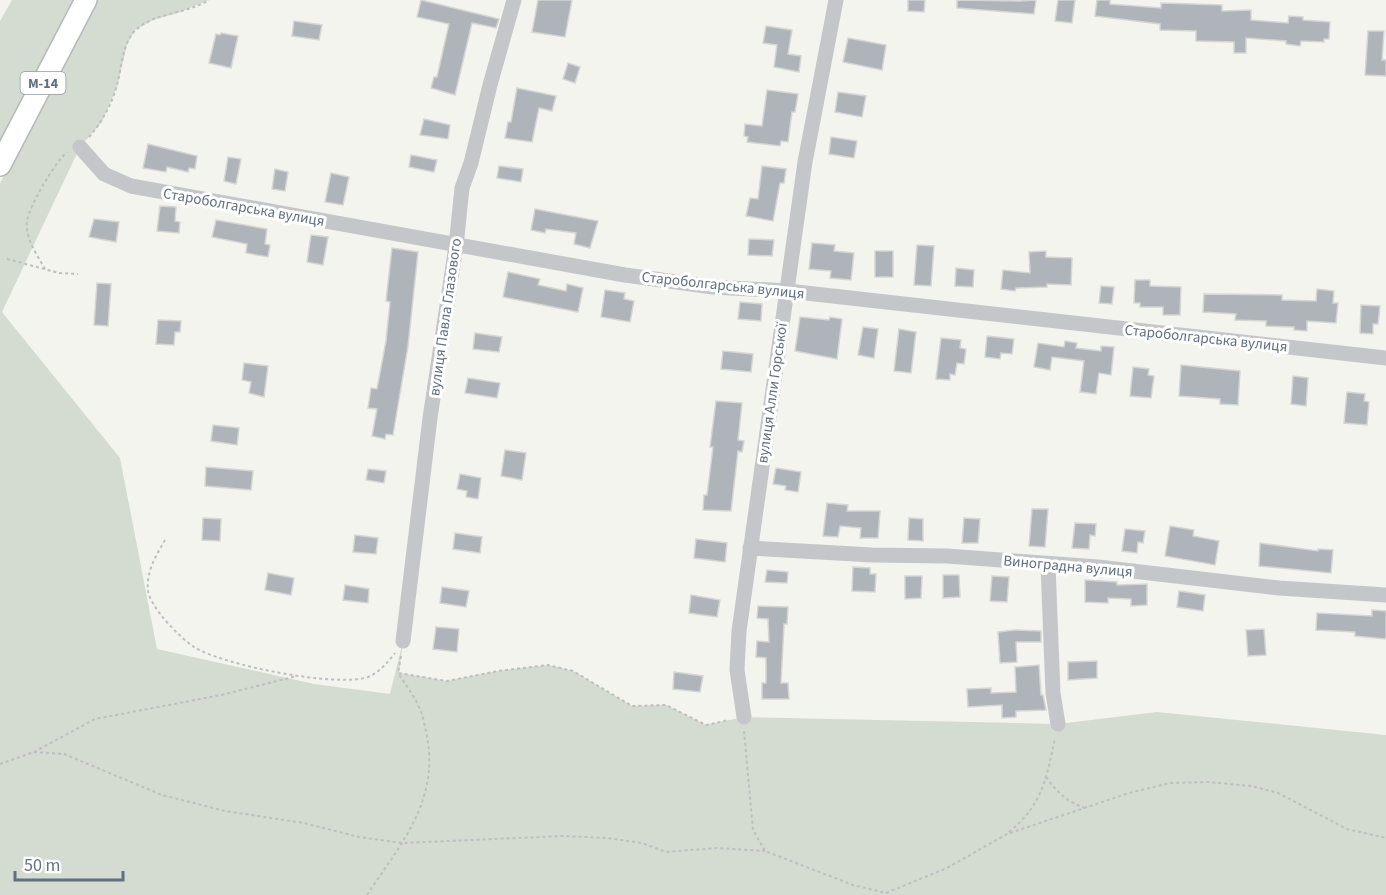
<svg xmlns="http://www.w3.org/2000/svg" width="1386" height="895" font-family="'Source Sans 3',sans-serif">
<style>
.green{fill:#d4dbd0}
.building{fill:#aeb4b9;stroke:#d5d5d2;stroke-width:1.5}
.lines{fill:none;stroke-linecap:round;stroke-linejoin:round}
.highway-casing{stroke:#b6b8bb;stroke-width:24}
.path{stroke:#bdbec0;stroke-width:2;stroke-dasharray:3 3;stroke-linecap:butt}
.minor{stroke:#c4c6ca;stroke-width:15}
.highway{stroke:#fff;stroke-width:21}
.labels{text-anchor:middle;stroke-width:6;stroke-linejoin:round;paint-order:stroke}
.shield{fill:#fff;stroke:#919ba7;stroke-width:1.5}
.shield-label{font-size:14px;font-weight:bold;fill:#627081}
.street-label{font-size:15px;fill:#627081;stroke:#fff}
</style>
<rect width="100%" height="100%" fill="#f4f4ef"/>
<!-- green -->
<g class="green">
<polygon points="12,0 79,0 0,151 0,21"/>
<polygon points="96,0 209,0 178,13 153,20 135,30 127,45 117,87 102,122 80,147 2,312 120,458 157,649 314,684 390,694 403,641 399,673 447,681 498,671 548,665 573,671 632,706 666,705 706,725 744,717 1058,724 1157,712 1386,735 1386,895 0,895 0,183"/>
</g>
<!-- building -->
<g class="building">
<polygon points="421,0 499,19 496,28 472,23 455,95 431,88 434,77 437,77 449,24 417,17"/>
<polygon points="538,0 572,0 565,37 532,32"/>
<polygon points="908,0 925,0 924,12 908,11"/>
<polygon points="957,0 1020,1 1036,0 1034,14 957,8"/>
<polygon points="1058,0 1075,0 1072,23 1055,21"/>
<polygon points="1097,0 1110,0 1110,4 1161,8 1161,3 1222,5 1222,11 1251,10 1251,20 1288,23 1289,16 1303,17 1303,20 1330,22 1329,39 1324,39 1324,42 1301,41 1300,46 1286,44 1286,41 1246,38 1246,53 1234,53 1234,42 1196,41 1196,31 1160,30 1160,24 1095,16"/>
<polygon points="294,21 322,25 319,40 292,36"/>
<polygon points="766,26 792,30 788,54 801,56 799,72 774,67 777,45 763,43"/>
<polygon points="1368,31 1384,31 1382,60 1386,60 1386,76 1365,75"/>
<polygon points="221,33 238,36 231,68 209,63 216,34 220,35"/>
<polygon points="848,38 886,45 882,70 843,62"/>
<polygon points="568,63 580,67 575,83 563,79"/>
<polygon points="517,88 556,96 552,111 539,108 532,142 505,138 508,122 511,122"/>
<polygon points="767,90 798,94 795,112 792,112 788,142 781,141 780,146 747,142 748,137 744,136 745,124 762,126"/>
<polygon points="838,92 866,96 862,117 835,112"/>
<polygon points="424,119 450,125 448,139 420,135"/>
<polygon points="831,137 857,141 854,158 829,154"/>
<polygon points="148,144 197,156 195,169 189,168 188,172 167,167 166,172 143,168"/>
<polygon points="411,155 437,160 434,172 409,167"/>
<polygon points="228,157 241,159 236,184 224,181"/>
<polygon points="499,166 523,169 521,182 497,178"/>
<polygon points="762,166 786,169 784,183 780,183 773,221 746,216 750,198 758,199"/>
<polygon points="275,169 288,172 285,191 272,189"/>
<polygon points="331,173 349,177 343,205 325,202"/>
<polygon points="160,206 176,207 175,221 180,222 179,233 157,231"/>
<polygon points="535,209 598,221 590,248 574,244 576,233 546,229 545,233 531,230"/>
<polygon points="94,219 119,222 116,242 89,237"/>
<polygon points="216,220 267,229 265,244 270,245 268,257 246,253 247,244 212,237"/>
<polygon points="311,235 328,237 323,265 307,262"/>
<polygon points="749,239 774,240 772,256 748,255"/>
<polygon points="812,243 835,245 834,251 854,253 851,280 830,278 831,271 809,269"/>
<polygon points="917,245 934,246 931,286 914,285"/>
<polygon points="392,248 418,252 408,346 395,423 393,435 386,434 385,439 372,436 377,409 368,408 371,388 377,389 386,341 390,302 386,301"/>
<rect x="875" y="251" width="18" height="26"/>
<polygon points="1046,251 1046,257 1072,258 1071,285 1047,284 1047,287 1016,288 1015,291 1001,289 1003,270 1030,273 1029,252"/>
<polygon points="956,268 974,270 973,287 955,286"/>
<polygon points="508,272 540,279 538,285 566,291 567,284 583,288 578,312 503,297"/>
<polygon points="1135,280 1150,280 1150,286 1181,287 1180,315 1163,315 1163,307 1140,307 1140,303 1134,303"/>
<polygon points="97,283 111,284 108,326 94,325"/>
<polygon points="1101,286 1114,287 1112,304 1099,303"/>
<polygon points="1317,289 1334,291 1333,303 1338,303 1336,323 1307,321 1307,331 1294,330 1294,327 1266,326 1266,321 1235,320 1236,314 1203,312 1204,294 1282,295 1282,300 1316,301"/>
<polygon points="605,290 625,293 624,299 634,301 630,322 601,317"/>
<polygon points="740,302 762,304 761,321 738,319"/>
<polygon points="1361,305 1380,306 1378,324 1373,324 1373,334 1360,333"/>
<polygon points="800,317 829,320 830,317 842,319 837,359 795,351"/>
<polygon points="158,320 181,321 180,332 175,332 174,345 156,344"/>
<polygon points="863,327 878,329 874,358 858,355"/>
<polygon points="899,329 916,332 911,373 894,371"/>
<polygon points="475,333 502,337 499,352 473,349"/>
<polygon points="987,336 1014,339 1012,354 1001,353 1000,359 985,357"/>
<polygon points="941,338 961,340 960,348 966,349 964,364 957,363 955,375 950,374 950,380 936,379"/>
<polygon points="1065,341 1077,343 1076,348 1101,351 1101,346 1114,347 1111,375 1099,373 1096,394 1080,392 1084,361 1052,357 1050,370 1034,367 1038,343 1064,347"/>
<polygon points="723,351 753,354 751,372 721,369"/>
<polygon points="244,363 268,366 264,397 249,393 251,382 242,380"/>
<polygon points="1181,365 1240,371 1238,405 1220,404 1220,399 1179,396"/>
<polygon points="1133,367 1149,369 1148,375 1154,376 1151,398 1130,396"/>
<polygon points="1293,376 1308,378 1306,406 1291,404"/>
<polygon points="468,378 500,383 497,398 465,393"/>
<polygon points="1347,392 1365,394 1364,401 1369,402 1367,425 1344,423"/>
<polygon points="716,401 742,403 738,440 744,441 742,452 738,451 731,511 703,510 704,495 707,495 713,447 710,447"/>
<polygon points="213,425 239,428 237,445 211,441"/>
<polygon points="505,450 526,453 522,480 501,476"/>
<polygon points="206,467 253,471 251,490 205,486"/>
<polygon points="776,468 801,472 798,492 785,490 786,486 773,484"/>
<polygon points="368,469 386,471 384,483 366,480"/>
<polygon points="460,474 481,478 478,499 466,497 467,491 457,489"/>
<polygon points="827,503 848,505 847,511 880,511 878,538 860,538 861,528 840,526 838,537 823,536"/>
<polygon points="1032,509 1048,509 1045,547 1029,546"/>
<polygon points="203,518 221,519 220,541 202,540"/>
<polygon points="909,518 923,519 923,541 908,540"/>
<polygon points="964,518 980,519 978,543 962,543"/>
<polygon points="1075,523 1096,524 1095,536 1090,535 1089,549 1072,548"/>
<polygon points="1170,526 1194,530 1193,536 1219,541 1215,565 1165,556"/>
<polygon points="1125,529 1145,531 1143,543 1138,542 1137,553 1122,551"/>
<polygon points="455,533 482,537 480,553 453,549"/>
<polygon points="355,535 378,538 376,554 353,552"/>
<polygon points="696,539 727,543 725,562 694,558"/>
<polygon points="1260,543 1318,551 1318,549 1333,550 1331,573 1259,566"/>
<polygon points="853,567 870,568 870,574 876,574 875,592 852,591"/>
<polygon points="767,570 788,572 787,583 765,582"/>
<polygon points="268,573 294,578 291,595 265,590"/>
<polygon points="943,575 959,575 960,597 943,598"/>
<polygon points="905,576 922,576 921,598 905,599"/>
<polygon points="992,576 1009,577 1007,602 990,601"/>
<polygon points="1085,580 1117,582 1117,585 1147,584 1147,605 1131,606 1131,599 1108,598 1108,603 1085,602"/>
<polygon points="345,585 369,589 368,603 343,600"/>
<polygon points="442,587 469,591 466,607 440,603"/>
<polygon points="1179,591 1205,595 1203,611 1177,607"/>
<polygon points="691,595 720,600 717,617 689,613"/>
<polygon points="758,606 788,607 787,624 784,624 781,683 788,683 789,699 762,699 762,683 766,683 766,658 756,657 757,641 769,642 768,619 757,618"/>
<polygon points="1372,610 1386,611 1386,639 1355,636 1355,632 1316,630 1317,613 1372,616"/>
<polygon points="436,627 459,629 457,652 433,649"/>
<polygon points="1264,629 1266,655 1248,656 1246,630"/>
<polygon points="1015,630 1041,631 1041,642 1016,642 1017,662 1000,663 998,632"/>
<polygon points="1097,661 1097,678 1068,680 1068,662"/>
<polygon points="1039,665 1041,695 1043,695 1046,710 1016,711 1016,717 1002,718 1002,705 968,707 967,689 991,688 991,693 1016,692 1015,667"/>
<polygon points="674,672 703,676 700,692 673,689"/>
</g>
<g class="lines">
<defs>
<polyline id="highway" points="0,165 86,0"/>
</defs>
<!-- highway casing -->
<use href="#highway" class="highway-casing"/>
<!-- path -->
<g class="path">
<path d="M89,137C102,122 112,104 117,85C122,68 122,41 137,29C156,12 187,14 209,0"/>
<polyline points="7,259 59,273 78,274"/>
<path d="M45,269C37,255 25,238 27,221C29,206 56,161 67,152"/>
<path d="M165,540C156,556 146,571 148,591C151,608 179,637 194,647C222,665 337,688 368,677C380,672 387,663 395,653"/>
<polyline points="401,656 398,673 447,681 498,671 548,665 573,671 632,706 666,705 706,725 729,720"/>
<polyline points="744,731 753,830 765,851 853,885 886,893 947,868 1007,834 1129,793 1170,783 1207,782 1251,786 1278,793 1347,829 1386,838"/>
<polyline points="34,752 64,754 162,795 225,811 304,823 359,837 402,843 563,836 607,838 642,843 666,852 717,848 765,851"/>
<polyline points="0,764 34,752 95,719 221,695 297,676"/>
<path d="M1046,777C1057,792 1067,802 1085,808"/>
<path d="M1009,832C1043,804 1046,779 1055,738"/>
<path d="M367,895C402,842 441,799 426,731C424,724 423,715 420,709C414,696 406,685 398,673"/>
</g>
<!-- minor -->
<g class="minor">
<polyline points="80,147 104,174 131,186 625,275 713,287 788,291 1386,358"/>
<polyline points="750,548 872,555 947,556 1098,567 1279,588 1386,595"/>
<polyline points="1048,565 1053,693 1058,724"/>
<polyline points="403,641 430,418 456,246 462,188 471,163 490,85 514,0"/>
<polyline points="744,717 737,670 739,631 805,162 836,0"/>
</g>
<!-- highway -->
<use href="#highway" class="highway"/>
</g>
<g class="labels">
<!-- shield labels -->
<rect class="shield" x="20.5" y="72" width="45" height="22" rx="4.5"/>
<g class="shield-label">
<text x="43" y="88">М-14</text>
</g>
<!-- street labels -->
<g class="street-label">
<text transform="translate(244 207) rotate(10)" y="5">Староболгарська вулиця</text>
<text transform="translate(723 285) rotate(6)" y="5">Староболгарська вулиця</text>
<text transform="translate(445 317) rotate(-82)" y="5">вулиця Павла Глазового</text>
<text transform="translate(1206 338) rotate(6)" y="5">Староболгарська вулиця</text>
<text transform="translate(772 393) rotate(-82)" y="5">вулиця Алли Горської</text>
<text transform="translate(1068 566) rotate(5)" y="5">Виноградна вулиця</text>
</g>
</g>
<!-- scale -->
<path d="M15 871v9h108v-9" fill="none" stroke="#627081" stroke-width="3"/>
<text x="24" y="871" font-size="18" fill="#627081" stroke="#ffffff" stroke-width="4.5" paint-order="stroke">50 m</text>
</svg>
